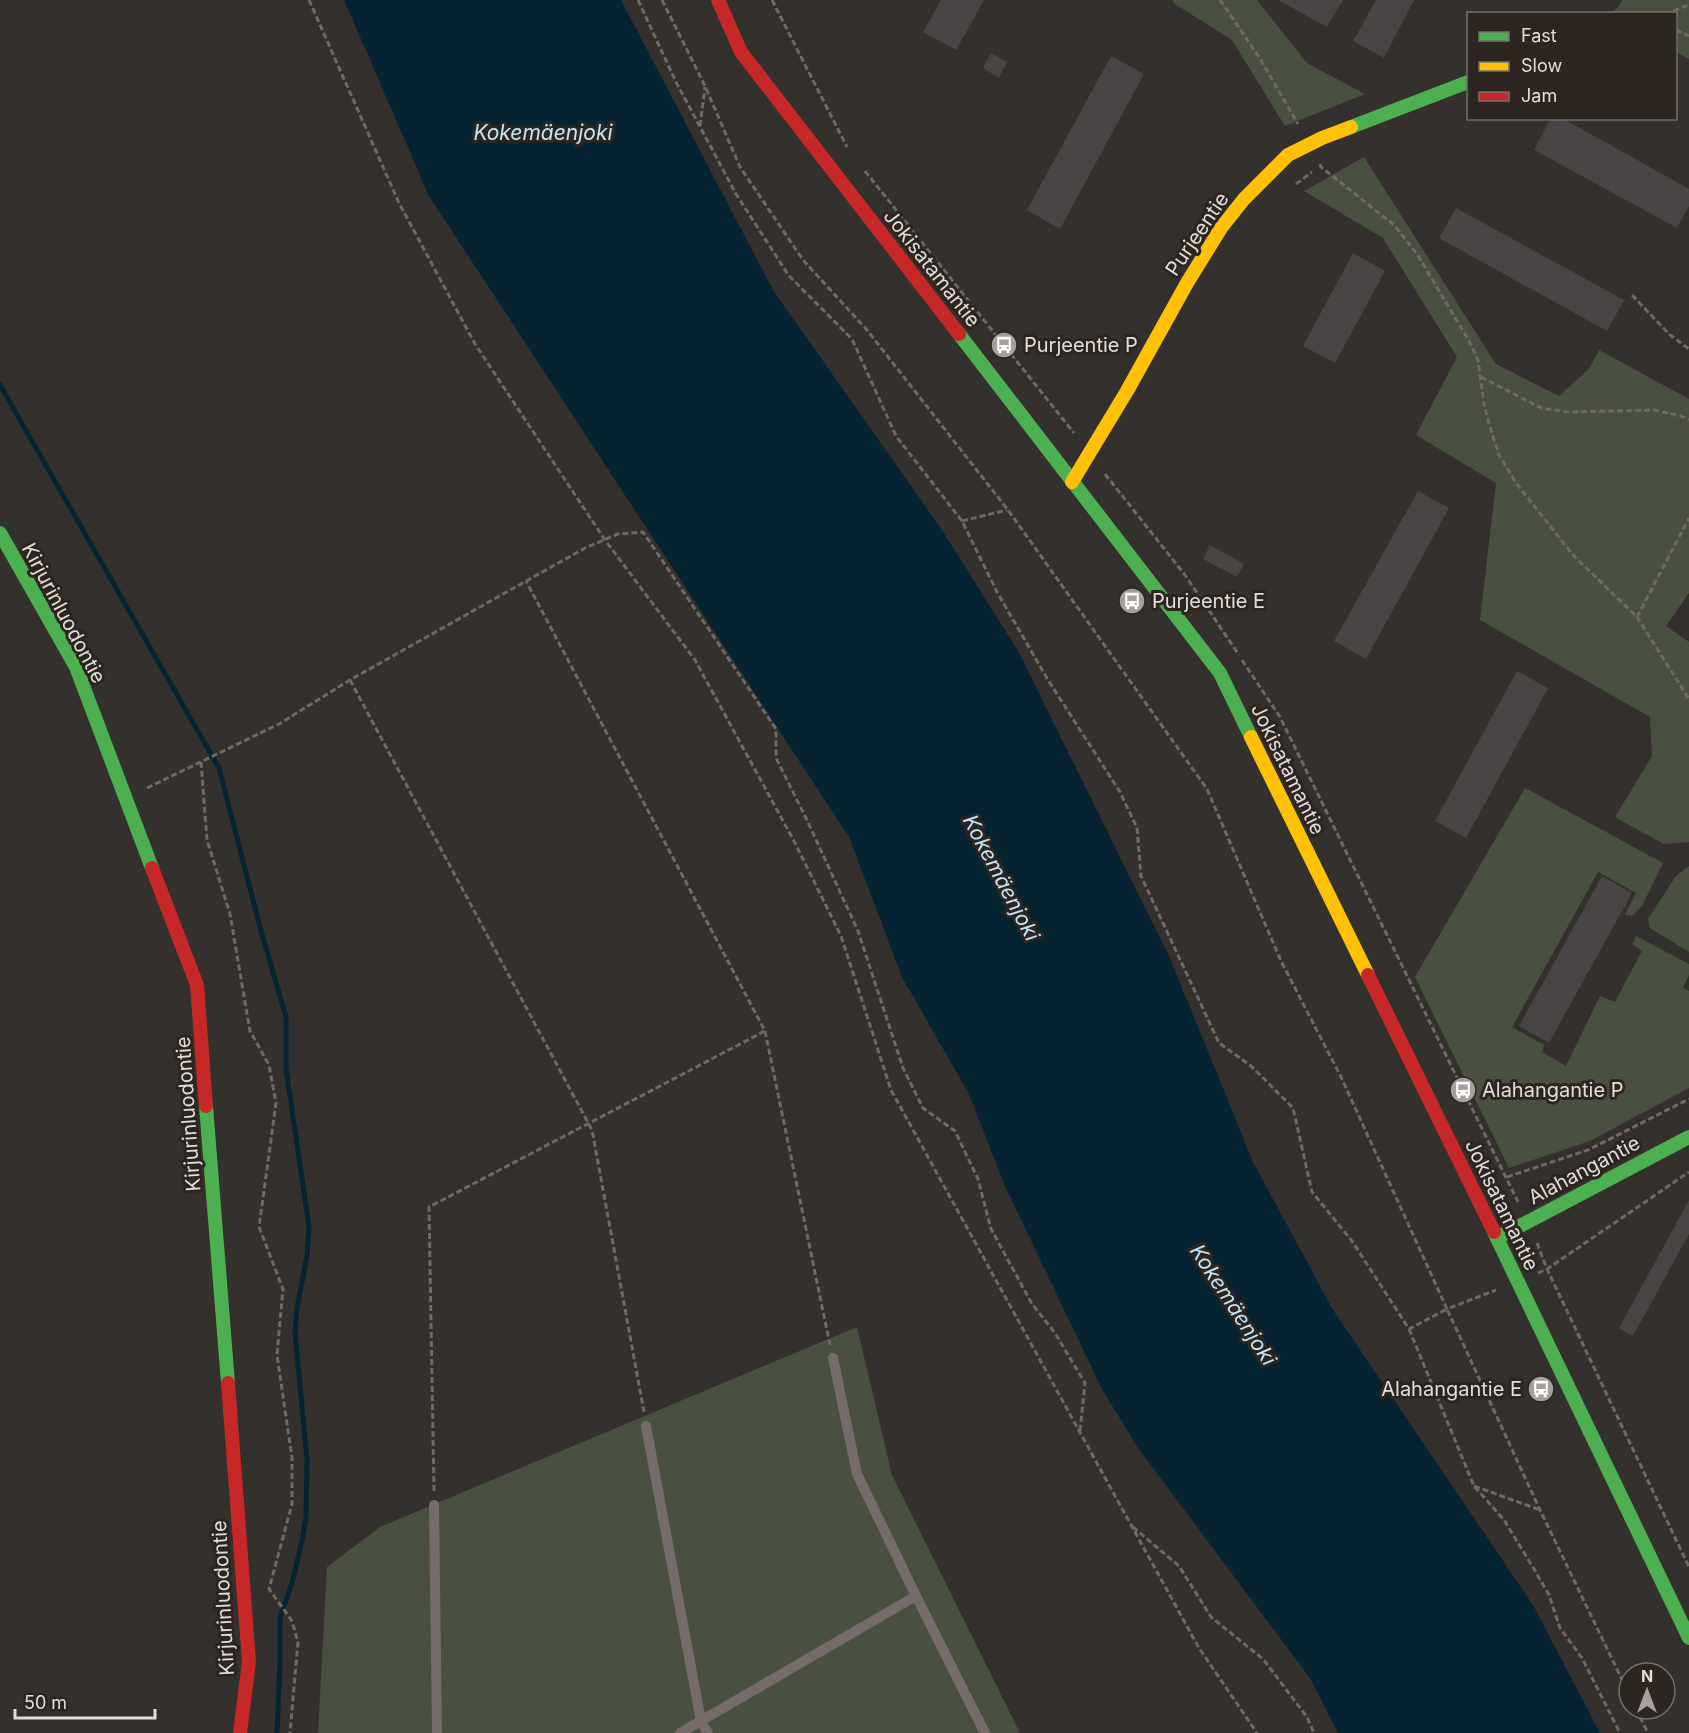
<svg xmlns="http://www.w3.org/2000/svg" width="1689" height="1733" font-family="Inter,sans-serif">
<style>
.green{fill:#4a503f}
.water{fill:#052330}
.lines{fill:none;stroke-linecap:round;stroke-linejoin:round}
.stream{stroke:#052330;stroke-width:5}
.building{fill:#494544}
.path{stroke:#706865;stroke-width:3;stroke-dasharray:6 3;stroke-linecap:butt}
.lane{stroke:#766b68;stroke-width:10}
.fast{stroke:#4caf50;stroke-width:14}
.slow{stroke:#ffc107;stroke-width:14}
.jam{stroke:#c62828;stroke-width:14}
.labels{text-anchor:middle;stroke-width:6;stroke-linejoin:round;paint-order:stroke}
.street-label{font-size:20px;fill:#e2ddd9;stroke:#2d2520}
.poi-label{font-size:20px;fill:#e2ddd9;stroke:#2d2520;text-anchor:start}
.water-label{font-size:21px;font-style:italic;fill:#c1e6f9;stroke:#2d2520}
</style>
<rect width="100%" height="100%" fill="#34302d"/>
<!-- green -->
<g class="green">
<polygon points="1172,0 1257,0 1307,63 1365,94 1285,126 1232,40 1175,4"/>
<polygon points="1622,0 1689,0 1689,59 1676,52 1676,14 1611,13 1618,7"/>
<polygon points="1364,157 1496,364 1559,396 1589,369 1599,350 1689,399 1689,593 1666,626 1689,642 1689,842 1664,844 1615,817 1652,756 1650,717 1480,620 1496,483 1416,435 1457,357 1383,238 1304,191"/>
<polygon points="1525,788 1663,863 1642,906 1632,916 1625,915 1636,893 1598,872 1512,1027 1544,1045 1542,1052 1566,1066 1600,996 1615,1002 1642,951 1632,944 1636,936 1689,964 1689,975 1683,988 1689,991 1689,1088 1590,1141 1509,1168 1415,977"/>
<polygon points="1689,866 1689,952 1650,928 1648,919 1676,876"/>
<polygon points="857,1327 892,1475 1020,1733 318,1733 327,1567 380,1527"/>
</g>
<!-- water -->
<polygon class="water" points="344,0 621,0 773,290 942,530 1018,651 1169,956 1253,1162 1333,1310 1533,1605 1600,1733 1338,1733 1310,1678 1138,1448 1102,1389 1005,1186 969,1094 902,977 849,837 429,196"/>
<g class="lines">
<!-- stream -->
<polyline class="stream" points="0,385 219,768 260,927 286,1017 286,1069 309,1227 307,1256 297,1308 295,1333 307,1460 306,1518 302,1541 292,1583 280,1618 280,1664 277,1733"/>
</g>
<!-- building -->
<g class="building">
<polygon points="941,0 984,0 956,50 923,32"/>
<polygon points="1278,0 1343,0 1327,27"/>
<polygon points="1376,0 1414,0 1384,58 1353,41"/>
<polygon points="991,53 1007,62 999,78 983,68"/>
<polygon points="1111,56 1144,74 1060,229 1027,210"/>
<polygon points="1551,118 1562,118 1689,189 1689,206 1677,228 1534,150"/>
<polygon points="1456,208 1624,300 1607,331 1439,238"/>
<polygon points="1353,253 1385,271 1335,363 1303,346"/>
<polygon points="1418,491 1449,508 1366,659 1334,641"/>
<polygon points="1210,545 1244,564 1237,577 1203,559"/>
<polygon points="1517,671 1548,688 1466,838 1435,821"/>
<polygon points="1602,876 1632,893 1549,1043 1519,1026"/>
<polygon points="1689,1200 1689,1234 1633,1336 1619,1328"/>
</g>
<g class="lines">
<!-- path -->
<g class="path">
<polyline points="309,0 399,203 475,344 605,540 695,660 794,841 841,936 891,1090 1199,1648 1257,1733"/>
<polyline points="638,0 676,82 736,194 789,276 852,339 896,436 962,521 997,592 1048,680 1120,792 1137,828 1141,876 1219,1043 1251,1066 1293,1108 1312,1192 1352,1241 1409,1329 1447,1309 1540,1510 1629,1694"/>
<polyline points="662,0 705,86 740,167 803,260 867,330 1008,510 1207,789 1281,961 1341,1077 1447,1309 1496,1290"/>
<polyline points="772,0 847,147"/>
<polyline points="1220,0 1259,57 1298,124"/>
<polyline points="1665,14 1689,5"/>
<polyline points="1676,30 1689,36"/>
<polyline points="700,126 705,87"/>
<polyline points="1320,164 1321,167 1394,225 1417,254 1469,341 1478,360 1484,404 1489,424 1499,455 1516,483 1573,555 1637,617 1689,699"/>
<polyline points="865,171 1074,433"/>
<polyline points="1296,184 1312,172"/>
<polyline points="1632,295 1669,334 1689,349"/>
<polyline points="1481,377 1541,408 1569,412 1654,410 1681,416 1689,420"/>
<polyline points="1105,474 1185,575 1239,655"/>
<polyline points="962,521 1007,510"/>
<polyline points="1637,617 1689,518"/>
<polyline points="1242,660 1280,717 1518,1202"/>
<polyline points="350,680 592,1130 644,1412"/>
<polyline points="201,762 207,840 230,914 250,1031 269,1065 276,1103 259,1227 283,1289 277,1355 292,1458 292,1504 269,1589 292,1621 298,1642 290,1733"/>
<polyline points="147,788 279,724 350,680 585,548 618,534 643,532 776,729 776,758 806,818 858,931 903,1068 923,1108 955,1131 978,1179 991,1229 1032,1304 1055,1333 1085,1383 1080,1431"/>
<polyline points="765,1031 830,1345"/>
<polyline points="1507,1177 1588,1150 1689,1099"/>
<polyline points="1537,1243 1547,1269 1689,1567"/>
<polyline points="1538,1273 1547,1269 1689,1172"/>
<polyline points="1409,1329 1474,1486 1504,1520 1534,1569 1549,1595 1560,1628 1582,1658 1620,1733"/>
<polyline points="1474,1486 1540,1510"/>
<polyline points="434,1491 429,1207 765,1031 526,581"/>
<polyline points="1133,1527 1179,1566 1211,1617 1263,1659 1307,1717 1314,1733"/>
<polyline points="1636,1709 1648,1733"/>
</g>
<!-- lane -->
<g class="lane">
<polyline points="833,1358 857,1474 916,1596"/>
<polyline points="646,1426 701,1721 708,1733"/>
<polyline points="434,1505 437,1733"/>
<polyline points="680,1733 916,1596 985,1733"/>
</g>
<!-- fast -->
<g class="fast">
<polyline points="1351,127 1468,82"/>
<polyline points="959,334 1220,673 1251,737"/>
<polyline points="0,533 76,667 152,868"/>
<polyline points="206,1106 228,1383"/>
<polyline points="1494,1232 1689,1638"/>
<polyline points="1497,1238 1689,1137"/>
</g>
<!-- slow -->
<g class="slow">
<polyline points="1072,482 1127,391 1187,283 1221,228 1244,199 1288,155 1322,138 1351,127"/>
<polyline points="1251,737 1368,975"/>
</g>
<!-- jam -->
<g class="jam">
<polyline points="718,0 741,52 959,334"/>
<polyline points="152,868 197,985 206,1106"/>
<polyline points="1368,975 1494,1232"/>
<polyline points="228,1383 249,1662 240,1733"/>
</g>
</g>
<!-- icons -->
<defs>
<symbol id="bus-disc" viewBox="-11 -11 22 22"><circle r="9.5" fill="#a5a09d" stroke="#2d2520"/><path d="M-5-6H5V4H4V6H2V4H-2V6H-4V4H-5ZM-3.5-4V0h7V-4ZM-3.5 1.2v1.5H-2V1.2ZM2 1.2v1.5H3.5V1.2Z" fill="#fff"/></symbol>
</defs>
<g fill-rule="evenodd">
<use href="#bus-disc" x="989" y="330" width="30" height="30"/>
<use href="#bus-disc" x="1117" y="586" width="30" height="30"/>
<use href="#bus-disc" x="1448" y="1075" width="30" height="30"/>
<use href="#bus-disc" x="1526" y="1374" width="30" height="30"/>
</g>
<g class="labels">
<!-- street labels -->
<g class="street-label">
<text transform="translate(1197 234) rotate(-56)" y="7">Purjeentie</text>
<text transform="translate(932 268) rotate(52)" y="7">Jokisatamantie</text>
<text transform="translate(64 613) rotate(62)" y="7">Kirjurinluodontie</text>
<text transform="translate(1288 769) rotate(64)" y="7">Jokisatamantie</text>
<text transform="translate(188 1114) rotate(-94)" y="7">Kirjurinluodontie</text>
<text transform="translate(1584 1170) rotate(-28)" y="7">Alahangantie</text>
<text transform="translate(1502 1205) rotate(64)" y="7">Jokisatamantie</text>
<text transform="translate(223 1598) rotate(-93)" y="7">Kirjurinluodontie</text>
</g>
<!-- poi labels -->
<g class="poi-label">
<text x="1024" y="352">Purjeentie P</text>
<text x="1152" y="608">Purjeentie E</text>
<text x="1482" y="1097">Alahangantie P</text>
<text x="1522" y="1396" text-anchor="end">Alahangantie E</text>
</g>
<!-- water labels -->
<g class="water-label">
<text x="543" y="140">Kokemäenjoki</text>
<text transform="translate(1001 878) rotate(62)" y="7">Kokemäenjoki</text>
<text transform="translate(1233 1305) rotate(57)" y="7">Kokemäenjoki</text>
</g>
</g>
<!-- legend -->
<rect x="1467" y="12" width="210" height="108" fill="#2d2520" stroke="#756f6a" stroke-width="1.5"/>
<rect x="1479" y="32" width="30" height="9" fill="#4caf50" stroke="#756f6a" stroke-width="1.5"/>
<text x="1521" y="42" font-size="18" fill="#e2ddd9">Fast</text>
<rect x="1479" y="62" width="30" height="9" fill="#ffc107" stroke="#756f6a" stroke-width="1.5"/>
<text x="1521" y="72" font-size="18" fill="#e2ddd9">Slow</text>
<rect x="1479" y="92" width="30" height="9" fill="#c62828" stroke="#756f6a" stroke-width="1.5"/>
<text x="1521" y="102" font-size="18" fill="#e2ddd9">Jam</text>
<!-- north arrow -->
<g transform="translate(1647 1691)"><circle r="28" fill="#2d2520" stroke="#756f6a" stroke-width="1.5"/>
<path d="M0-4.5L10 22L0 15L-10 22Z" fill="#a5a09d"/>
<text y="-9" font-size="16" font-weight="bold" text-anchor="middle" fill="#e2ddd9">N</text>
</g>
<!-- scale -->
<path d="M15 1709v9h140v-9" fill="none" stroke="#e2ddd9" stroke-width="3"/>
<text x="24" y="1709" font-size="18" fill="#e2ddd9" stroke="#2d2520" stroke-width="4.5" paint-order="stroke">50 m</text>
</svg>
